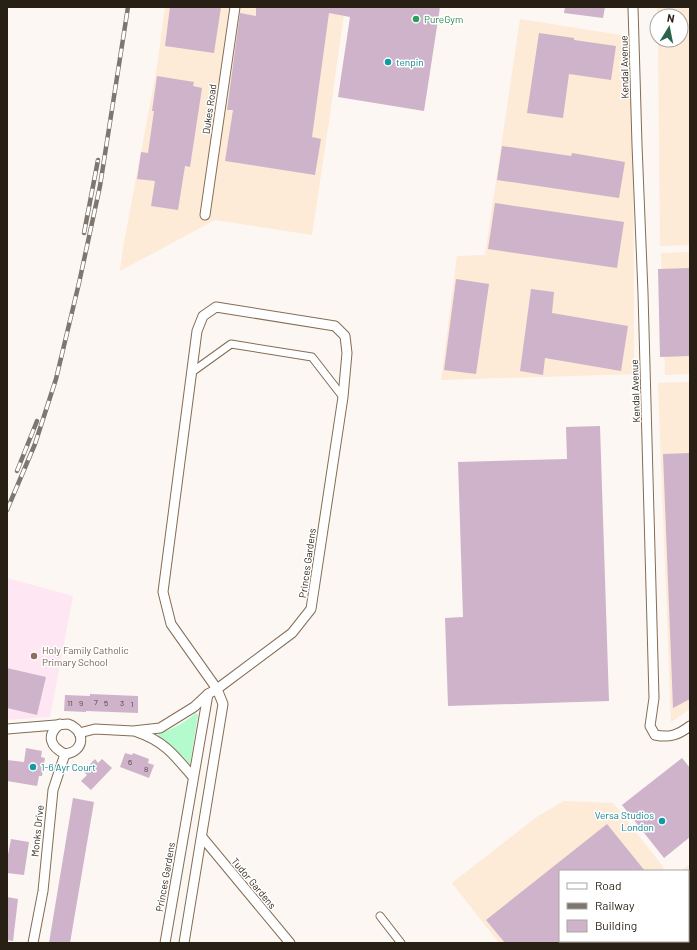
<svg xmlns="http://www.w3.org/2000/svg" width="697" height="950" font-family="Barlow,sans-serif">
<style>
.built{fill:#fdead7}
.education{fill:#fee7f3}
.green{fill:#b3facd}
.building{fill:#cfb3ca}
.lines{fill:none;stroke-linecap:round;stroke-linejoin:round}
.pedestrian-casing{stroke:#836d55;stroke-width:9}
.minor-casing{stroke:#836d55;stroke-width:11}
.pedestrian{stroke:#fff;stroke-width:7}
.minor{stroke:#fff;stroke-width:9}
.rail-casing{stroke:#7e776f;stroke-width:4.5}
.rail{stroke:#fff;stroke-width:3;stroke-dasharray:9;stroke-linecap:butt}
.leisure-dot{fill:#2e9e5b;stroke:#fff;stroke-width:1.5}
.culture-dot{fill:#0f9aa8;stroke:#fff;stroke-width:1.5}
.education-dot{fill:#8d6e63;stroke:#fff;stroke-width:1.5}
.labels{text-anchor:middle;stroke-width:3;stroke-linejoin:round;paint-order:stroke}
.number-label{font-size:8px;fill:#524442}
.leisure-label{font-size:10px;fill:#27864d;stroke:#fff;text-anchor:start}
.culture-label{font-size:10px;fill:#0d838f;stroke:#fff;text-anchor:start}
.street-label{font-size:10px;fill:#281f15;stroke:#fff}
.education-label{font-size:10px;fill:#785e54;stroke:#fff;text-anchor:start}
</style>
<rect width="100%" height="100%" fill="#fcf7f2"/>
<!-- built -->
<g class="built">
<polygon points="165,7 345,7 329,121 312,235 215,220 120,271 123,248 157,67"/>
<polygon points="657,7 690,7 690,245 660,246 658,40 681,40 681,16 657,16"/>
<polygon points="520,19 633,37 634,374 441,380 457,256 485,255"/>
<polygon points="690,252 690,374 665,375 661,253"/>
<polygon points="690,382 690,709 671,722 658,383"/>
<polygon points="564,801 613,803 664,868 661,871 560,871 560,941 572,941 570,943 499,943 452,883 538,816"/>
<polygon points="690,864 690,943 589,943 591,941 688,941 688,871 681,871"/>
</g>
<!-- education -->
<polygon class="education" points="7,578 73,596 50,717 7,720"/>
<!-- green -->
<path class="green" d="M196,713L198,715L190,764L169,744L158,738V734C173,729 184,723 196,713Z"/>
<!-- building -->
<g class="building">
<polygon points="170,7 221,7 214,53 165,46"/>
<polygon points="256,7 440,7 424,111 338,97 350,17 329,13 312,137 321,139 315,175 225,161 233,110 227,110 240,13 256,16"/>
<polygon points="565,7 605,7 603,18 564,13"/>
<polygon points="539,33 574,38 574,40 616,46 611,80 569,74 563,118 527,113"/>
<polygon points="157,76 194,82 193,86 202,88 190,167 185,166 178,210 151,206 155,181 137,179 141,152 148,153 154,111 152,111"/>
<polygon points="502,146 571,156 572,153 625,162 619,198 497,180"/>
<polygon points="495,203 624,222 617,268 488,249"/>
<polygon points="690,268 690,356 660,357 658,269"/>
<polygon points="456,279 489,284 476,374 444,370"/>
<polygon points="531,289 554,292 552,313 628,326 621,371 545,358 543,375 520,371"/>
<polygon points="600,426 609,701 448,706 445,618 463,617 458,462 567,459 566,427"/>
<polygon points="690,453 690,699 673,708 663,454"/>
<polygon points="7,668 46,677 37,715 7,708"/>
<polygon points="90,694 138,696 138,713 86,711 86,712 64,711 65,695 90,696"/>
<polygon points="26,748 42,751 41,757 45,758 42,776 39,776 37,786 7,781 7,760 24,762"/>
<polygon points="125,753 132,755 133,753 149,759 148,763 154,765 149,778 120,767"/>
<polygon points="682,758 690,768 690,837 664,858 622,805"/>
<polygon points="95,759 98,763 102,759 112,768 91,790 81,781 87,775 83,771"/>
<polygon points="73,798 94,802 70,943 49,943"/>
<polygon points="607,824 645,871 560,871 560,943 505,943 486,920"/>
<polygon points="11,839 29,842 24,875 7,873 7,860"/>
<polygon points="7,897 18,899 13,941 7,940"/>
</g>
<g class="lines">
<defs>
<g id="pedestrian">
<polyline points="192,372 231,344 312,357 343,397"/>
<polyline points="380,916 401,943"/>
</g>
<g id="minor">
<path d="M633,7L637,145L643,293L654,698L650,726L655,735C670,738 678,735 690,726"/>
<polyline points="205,215 235,7"/>
<path d="M60,724C45,736 51,747 65,754"/>
<path d="M7,729L68,724C86,730 85,752 65,754"/>
<path d="M137,732C164,741 175,756 193,777"/>
<polyline points="79,733 95,729 133,731 160,728 194,707 208,694 217,689 292,633 311,609 343,397 347,353 345,336 335,326 216,307 203,316 197,331 163,592 171,624 217,689 223,704 184,943"/>
<polyline points="202,837 290,943"/>
<polyline points="33,943 43,891 53,790 65,754"/>
<polyline points="165,943 208,694"/>
</g>
</defs>
<!-- pedestrian casing -->
<use href="#pedestrian" class="pedestrian-casing"/>
<!-- minor casing -->
<use href="#minor" class="minor-casing"/>
<!-- pedestrian -->
<use href="#pedestrian" class="pedestrian"/>
<!-- minor -->
<use href="#minor" class="minor"/>
<defs>
<g id="rail">
<polyline points="84,233 98,160"/>
<polyline points="17,471 37,421"/>
<polyline points="7,510 35,444 56,379 79,283 100,186 128,7"/>
<polyline points="688,916 690,914"/>
<polyline points="688,924 690,922"/>
<polyline points="655,943 657,941"/>
<polyline points="664,943 666,941"/>
</g>
</defs>
<!-- rail casing -->
<use href="#rail" class="rail-casing"/>
<!-- rail -->
<use href="#rail" class="rail"/>
</g>
<!-- markers -->
<circle class="leisure-dot" cx="416" cy="19" r="4"/>
<g class="culture-dot">
<circle cx="388" cy="62" r="4"/>
<circle cx="33" cy="767" r="4"/>
<circle cx="662" cy="821" r="4"/>
</g>
<circle class="education-dot" cx="34" cy="656" r="4"/>
<g class="labels">
<!-- number labels -->
<g class="number-label">
<text x="96" y="705">7</text>
<text x="70" y="706">11</text>
<text x="81" y="706">9</text>
<text x="106" y="706">5</text>
<text x="122" y="706">3</text>
<text x="132" y="707">1</text>
<text x="130" y="765">6</text>
<text x="146" y="772">8</text>
</g>
<!-- leisure labels -->
<g class="leisure-label">
<text x="424" y="23">PureGym</text>
</g>
<!-- culture labels -->
<g class="culture-label">
<text x="396" y="66">tenpin</text>
<text x="41" y="771">1-6 Ayr Court</text>
<text x="654" y="819" text-anchor="end">Versa Studios<tspan x="654" dy="12">London</tspan></text>
</g>
<!-- street labels -->
<g class="street-label">
<text transform="translate(624 67) rotate(-91)" y="4">Kendal Avenue</text>
<text transform="translate(209 109) rotate(-82)" y="4">Dukes Road</text>
<text transform="translate(635 391) rotate(-92)" y="4">Kendal Avenue</text>
<text transform="translate(307 563) rotate(-82)" y="4">Princes Gardens</text>
<text transform="translate(37 831) rotate(-84)" y="4">Monks Drive</text>
<text transform="translate(165 877) rotate(-80)" y="4">Princes Gardens</text>
<text transform="translate(254 883) rotate(50)" y="4">Tudor Gardens</text>
</g>
<!-- education labels -->
<g class="education-label">
<text x="42" y="654">Holy Family Catholic<tspan x="42" dy="12">Primary School</tspan></text>
</g>
</g>
<!-- border -->
<rect width="697" height="950" fill="none" stroke="#281f15" stroke-width="16"/>
<!-- legend -->
<rect x="559" y="870" width="130" height="72" fill="#ffffff" stroke="#a9a5a1"/>
<rect x="567" y="883" width="20" height="6" fill="#ffffff" stroke="#a9a5a1"/>
<text x="595" y="890" font-size="12" fill="#281f15">Road</text>
<rect x="567" y="903" width="20" height="6" fill="#7e776f" stroke="#a9a5a1"/>
<text x="595" y="910" font-size="12" fill="#281f15">Railway</text>
<rect x="567" y="920" width="20" height="12" fill="#cfb3ca" stroke="#a9a5a1"/>
<text x="595" y="930" font-size="12" fill="#281f15">Building</text>
<!-- north arrow -->
<g transform="translate(669 28) rotate(10)"><circle r="19" fill="#ffffff" stroke="#a9a5a1"/>
<path d="M0-3L7 15L0 10L-7 15Z" fill="#2b644c"/>
<text y="-6" font-size="11" font-weight="bold" text-anchor="middle" fill="#281f15">N</text>
</g>
</svg>
